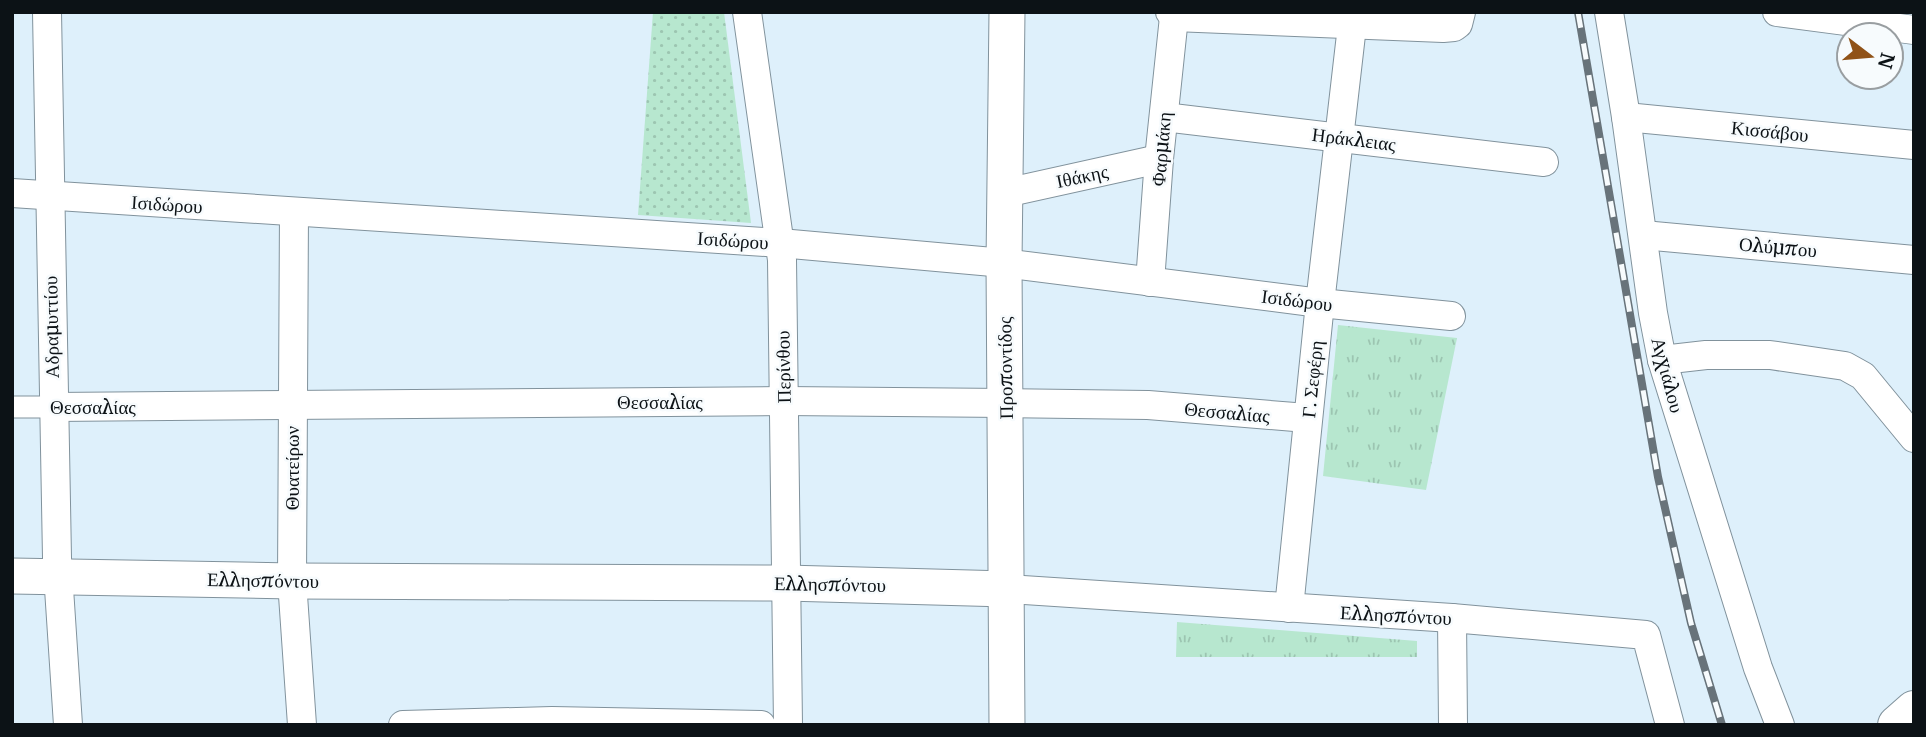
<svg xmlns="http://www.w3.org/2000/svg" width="1926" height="737" font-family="Merriweather,serif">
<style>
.grass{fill:url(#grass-tufts)}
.park{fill:url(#park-dots)}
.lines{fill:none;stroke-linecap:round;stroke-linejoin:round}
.pedestrian-casing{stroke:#81929c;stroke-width:23}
.minor-casing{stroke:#81929c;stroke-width:30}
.tertiary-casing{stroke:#81929c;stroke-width:37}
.secondary-casing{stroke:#81929c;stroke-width:40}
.pedestrian{stroke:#fff;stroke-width:21}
.minor{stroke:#fff;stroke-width:28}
.tertiary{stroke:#fff;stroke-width:35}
.secondary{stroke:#fff;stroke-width:38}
.rail-casing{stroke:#68737a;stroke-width:8}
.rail{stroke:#f7fbfd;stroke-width:5;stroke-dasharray:16;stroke-linecap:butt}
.labels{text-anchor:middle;stroke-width:5;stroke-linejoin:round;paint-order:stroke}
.street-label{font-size:19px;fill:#0c1216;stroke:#f7fbfd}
</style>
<defs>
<pattern id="grass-tufts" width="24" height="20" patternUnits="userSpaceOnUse" patternTransform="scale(1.75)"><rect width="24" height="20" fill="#b7e7cf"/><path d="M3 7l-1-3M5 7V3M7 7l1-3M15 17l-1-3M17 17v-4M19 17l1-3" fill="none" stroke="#9cc5b1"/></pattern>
<pattern id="park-dots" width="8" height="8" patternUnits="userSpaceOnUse" patternTransform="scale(1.75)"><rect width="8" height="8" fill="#b7e7cf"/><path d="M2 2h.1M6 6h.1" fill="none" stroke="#9cc5b1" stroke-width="1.8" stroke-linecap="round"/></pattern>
</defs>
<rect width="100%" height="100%" fill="#def0fb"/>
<!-- grass -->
<g class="grass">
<polygon points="1338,325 1457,338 1426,490 1323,476"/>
<polygon points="1177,622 1417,641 1417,657 1176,657"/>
</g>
<!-- park -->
<polygon class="park" points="653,12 724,12 751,223 638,215"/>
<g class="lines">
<defs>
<polyline id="pedestrian" points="12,407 53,407"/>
<g id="minor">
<polyline points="47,12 57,558 68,725"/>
<polyline points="747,12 782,260 788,725"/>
<polyline points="1170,12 1174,17 1443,28 1454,27 1458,24 1461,12"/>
<polyline points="1609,12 1626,117 1653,313 1662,360 1758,668 1780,725"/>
<polyline points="1777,12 1914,30"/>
<polyline points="1164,117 1544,162"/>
<polyline points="1626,117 1914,145"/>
<polyline points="12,193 780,243 1004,263 1320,303 1451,316"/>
<polyline points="1005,193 1159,159"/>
<polyline points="294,212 292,581 302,725"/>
<polyline points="1643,235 1914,260"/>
<polyline points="1150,282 1159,159 1174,17"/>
<polyline points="1662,360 1706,355 1770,355 1845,366 1863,376 1914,438"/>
<polyline points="53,407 784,401 1006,403 1148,405 1307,418"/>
<polyline points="1007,589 1452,618 1646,635 1670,725"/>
<polyline points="1289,608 1320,303 1352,26"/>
<polyline points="1452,618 1453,725"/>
<polyline points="403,725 552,721 761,725"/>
</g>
<g id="tertiary">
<polyline points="1007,12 1004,263 1007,725"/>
<polyline points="12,576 292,581 786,583 1007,589"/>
</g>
<polyline id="secondary" points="1897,725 1914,710"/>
</defs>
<!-- pedestrian casing -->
<use href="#pedestrian" class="pedestrian-casing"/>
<!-- minor casing -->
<use href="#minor" class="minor-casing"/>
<!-- tertiary casing -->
<use href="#tertiary" class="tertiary-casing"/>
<!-- secondary casing -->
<use href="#secondary" class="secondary-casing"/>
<!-- pedestrian -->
<use href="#pedestrian" class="pedestrian"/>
<!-- minor -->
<use href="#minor" class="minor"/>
<!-- tertiary -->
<use href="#tertiary" class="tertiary"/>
<!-- secondary -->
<use href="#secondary" class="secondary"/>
<defs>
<polyline id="rail" points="1578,12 1658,477 1691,623 1722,725"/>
</defs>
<!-- rail casing -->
<use href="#rail" class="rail-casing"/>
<!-- rail -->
<use href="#rail" class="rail"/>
</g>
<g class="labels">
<!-- street labels -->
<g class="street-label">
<text transform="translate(1770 131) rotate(6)" y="7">Κισσάβου</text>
<text transform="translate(1354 139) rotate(7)" y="7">Ηράκλειας</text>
<text transform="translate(1161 149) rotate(-85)" y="7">Φαρμάκη</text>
<text transform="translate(1082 176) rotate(-12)" y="7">Ιθάκης</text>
<text transform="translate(167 204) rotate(4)" y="7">Ισιδώρου</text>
<text transform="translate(733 240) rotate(4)" y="7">Ισιδώρου</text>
<text transform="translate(1778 247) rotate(5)" y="7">Ολύμπου</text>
<text transform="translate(1297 300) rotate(7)" y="7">Ισιδώρου</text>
<text transform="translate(51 327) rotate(-91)" y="7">Αδραμυττίου</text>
<text transform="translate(783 367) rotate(-91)" y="7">Περίνθου</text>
<text transform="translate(1005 368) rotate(-91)" y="7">Προποντίδος</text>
<text transform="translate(1668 375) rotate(75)" y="7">Αγχιάλου</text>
<text transform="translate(1312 379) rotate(-84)" y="7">Γ. Σεφέρη</text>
<text x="660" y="409">Θεσσαλίας</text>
<text x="93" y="414">Θεσσαλίας</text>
<text transform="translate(1227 412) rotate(5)" y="7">Θεσσαλίας</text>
<text transform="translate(292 468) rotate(-90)" y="7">Θυατείρων</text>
<text transform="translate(263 580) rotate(1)" y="7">Ελλησπόντου</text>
<text transform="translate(830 584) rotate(1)" y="7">Ελλησπόντου</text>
<text transform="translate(1396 615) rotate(3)" y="7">Ελλησπόντου</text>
</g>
</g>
<!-- border -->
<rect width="1926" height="737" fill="none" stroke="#0c1216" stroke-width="28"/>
<!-- north arrow -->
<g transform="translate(1870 56) rotate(106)"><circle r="33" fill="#f7fbfd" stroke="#999ea1" stroke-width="2"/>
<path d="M0-5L12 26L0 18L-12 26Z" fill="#905217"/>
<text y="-10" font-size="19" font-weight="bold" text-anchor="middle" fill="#0c1216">N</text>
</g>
</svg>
